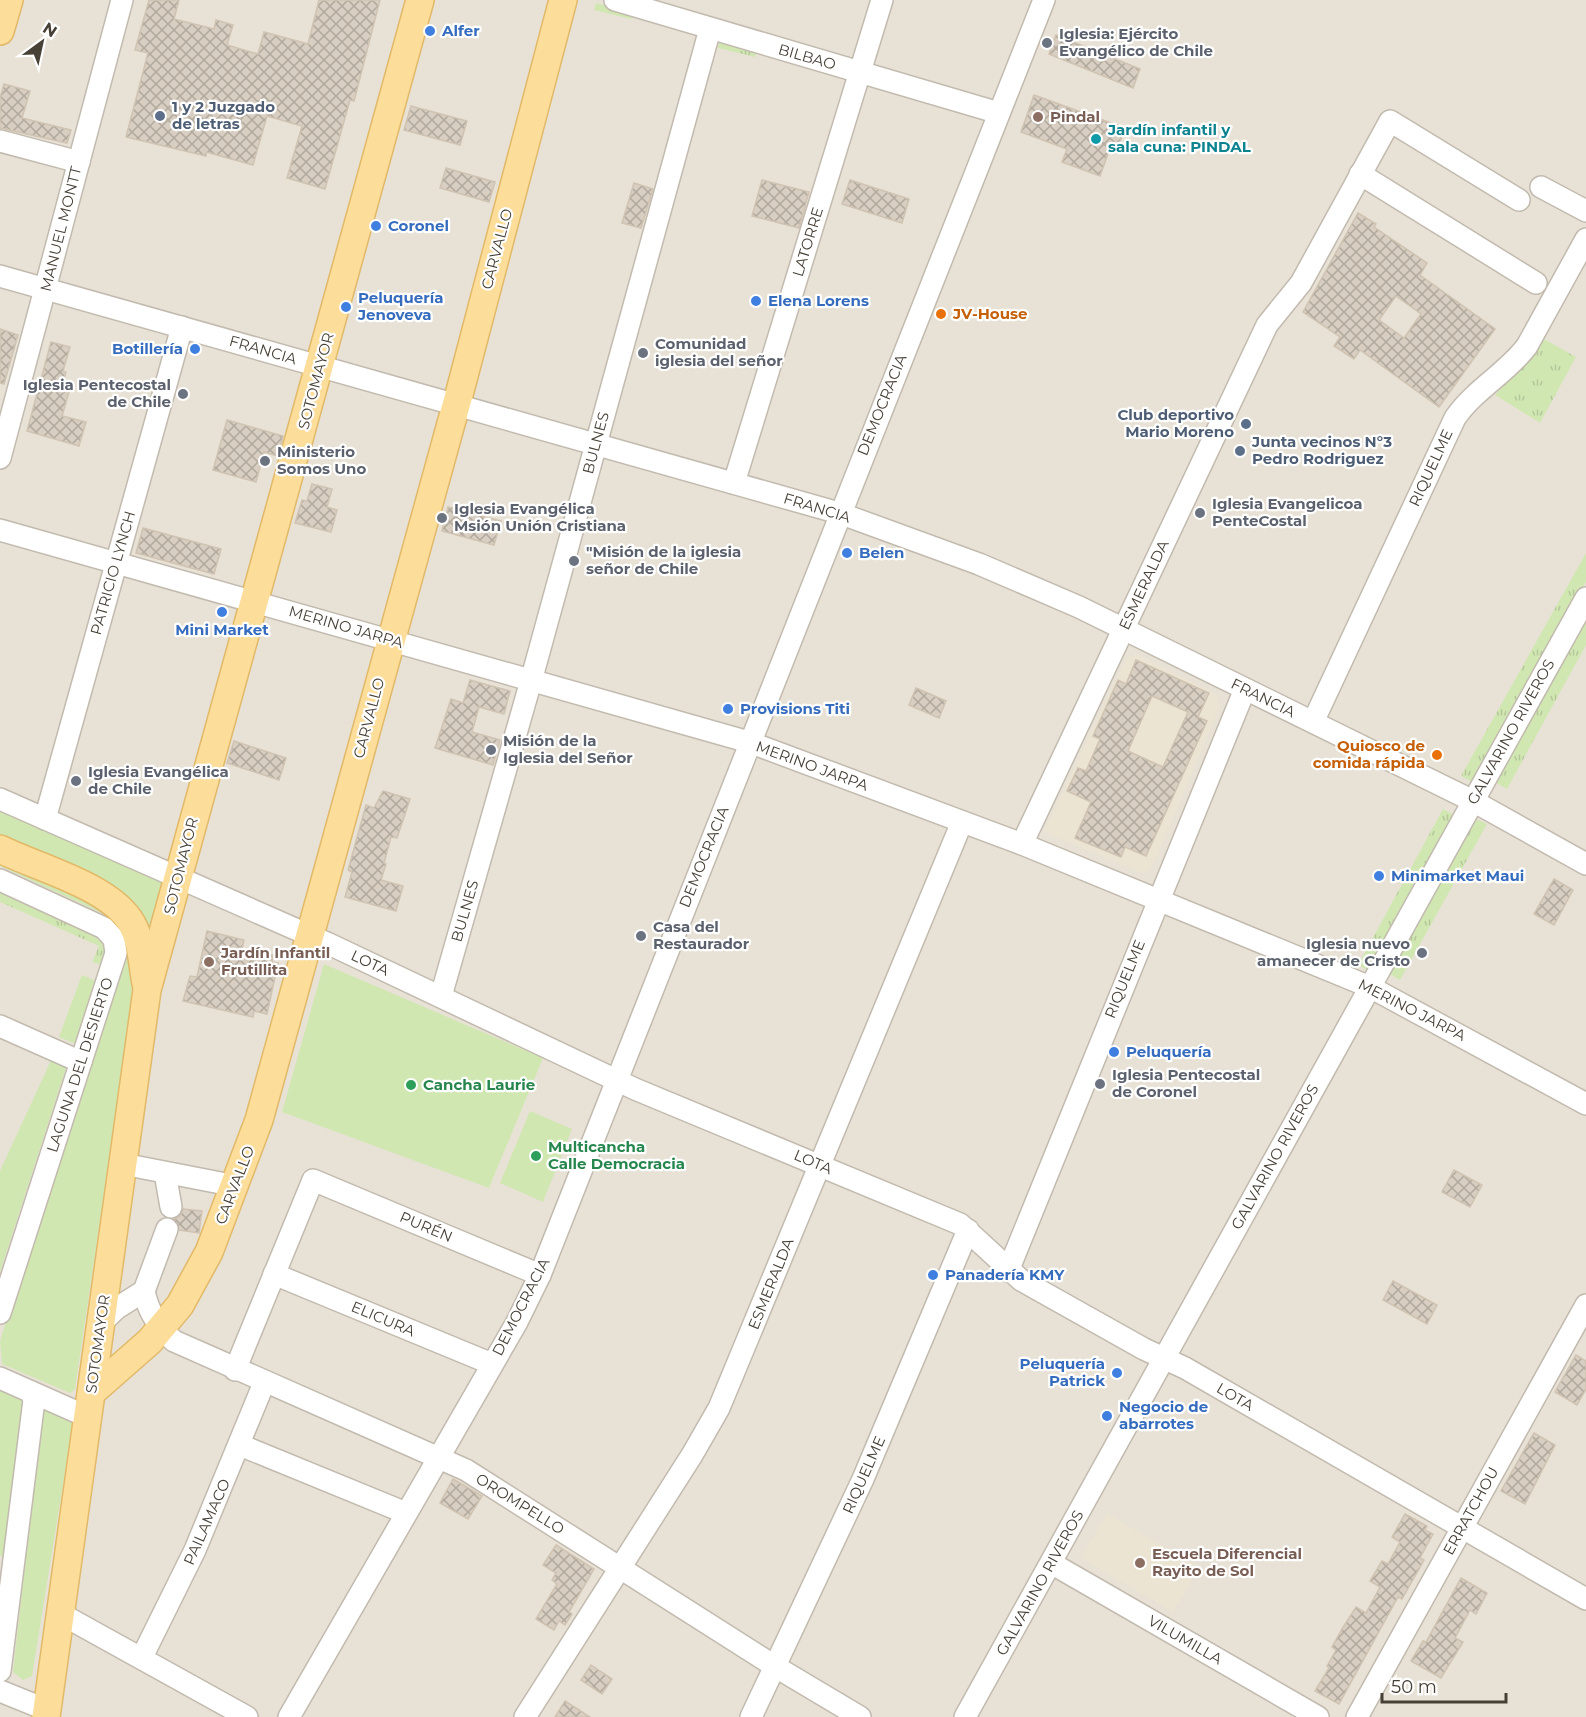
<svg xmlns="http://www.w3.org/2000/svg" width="1586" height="1717" font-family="Montserrat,sans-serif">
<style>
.residential{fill:#e8e2d6}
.education{fill:#ece4d2}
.grass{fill:url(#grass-tufts)}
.park{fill:#d1e7b2}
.building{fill:url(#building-cross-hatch);stroke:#d0c3b1;stroke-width:1.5;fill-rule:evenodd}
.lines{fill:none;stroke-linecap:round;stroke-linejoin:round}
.minor-casing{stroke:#c2baae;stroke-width:24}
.major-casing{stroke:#e1b969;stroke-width:30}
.minor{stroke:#fff;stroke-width:21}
.major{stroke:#fcdd99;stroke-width:27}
.shop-dot{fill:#3f7fe0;stroke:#fff;stroke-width:2}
.worship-dot{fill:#6b7280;stroke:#fff;stroke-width:2}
.service-dot{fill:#5c6f8a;stroke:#fff;stroke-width:2}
.education-dot{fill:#8d6e63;stroke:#fff;stroke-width:2}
.culture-dot{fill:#0f9aa8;stroke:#fff;stroke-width:2}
.food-dot{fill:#e8710a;stroke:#fff;stroke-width:2}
.leisure-dot{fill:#2e9e5b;stroke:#fff;stroke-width:2}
.labels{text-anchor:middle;stroke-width:4.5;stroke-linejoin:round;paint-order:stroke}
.shop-label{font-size:15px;font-weight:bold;fill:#366cbe;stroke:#fff;text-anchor:start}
.worship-label{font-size:15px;font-weight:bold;fill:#5b616d;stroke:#fff;text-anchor:start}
.street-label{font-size:15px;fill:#474037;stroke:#fff}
.service-label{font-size:15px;font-weight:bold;fill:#4e5e75;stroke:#fff;text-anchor:start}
.education-label{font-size:15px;font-weight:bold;fill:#785e54;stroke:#fff;text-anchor:start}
.culture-label{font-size:15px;font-weight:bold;fill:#0d838f;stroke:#fff;text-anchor:start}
.food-label{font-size:15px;font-weight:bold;fill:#c56008;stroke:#fff;text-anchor:start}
.leisure-label{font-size:15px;font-weight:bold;fill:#27864d;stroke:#fff;text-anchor:start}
</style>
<defs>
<pattern id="grass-tufts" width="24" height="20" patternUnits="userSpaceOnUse" patternTransform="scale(1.5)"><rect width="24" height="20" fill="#d1e7b2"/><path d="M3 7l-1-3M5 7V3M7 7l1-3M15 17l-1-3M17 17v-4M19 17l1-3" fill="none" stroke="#b5c79a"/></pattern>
<pattern id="building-cross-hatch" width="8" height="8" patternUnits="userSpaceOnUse" patternTransform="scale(1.5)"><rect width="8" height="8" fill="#d8cec1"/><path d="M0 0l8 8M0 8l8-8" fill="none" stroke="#b1a99e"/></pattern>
</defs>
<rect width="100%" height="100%" fill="#f4f0e8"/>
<!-- residential -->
<rect class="residential" x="0" y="0" width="1586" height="1717"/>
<!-- education -->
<g class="education">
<polygon points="1136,654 1215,694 1220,706 1151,869 1143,873 1044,832 1126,659"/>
<polygon points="1107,1514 1199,1567 1173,1612 1081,1558"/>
</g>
<!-- grass -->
<g class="grass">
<polygon points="596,3 633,12 631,19 594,10"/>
<polygon points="720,40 757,50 755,57 718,48"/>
<polygon points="1544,339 1576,357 1540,423 1495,395"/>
<polygon points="1586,553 1586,582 1474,783 1461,776"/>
<polygon points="1586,615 1586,645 1507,789 1493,781"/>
<polygon points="1443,809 1456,816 1369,971 1358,965"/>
<polygon points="1474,818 1487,824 1400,980 1388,973"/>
<polygon points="0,889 103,935 109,943 102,965 92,962 99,946 0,902"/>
</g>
<!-- park -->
<g class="park">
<polygon points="0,810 161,882 164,884 155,942 0,838"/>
<polygon points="0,858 113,912 121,919 136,977 75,1389 70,1393 2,1364 0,1341 122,947 119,929 108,916 0,866"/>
<polygon points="324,964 543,1058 489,1188 282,1112"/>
<polygon points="82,975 96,981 76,1044 59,1037"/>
<polygon points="52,1058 67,1065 0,1272 0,1171"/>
<polygon points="530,1111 572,1129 543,1202 500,1183"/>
<polygon points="0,1389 24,1399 8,1559 0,1555"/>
<polygon points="43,1403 75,1410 32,1676 23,1680 13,1672"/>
</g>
<!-- building -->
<g class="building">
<polygon points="149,0 179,0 174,19 214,29 216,20 233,25 227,45 258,54 264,32 308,44 319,0 380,0 354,101 350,100 325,189 287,178 302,126 267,116 253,165 206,152 206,156 126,137 148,53 135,50"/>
<polygon points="1056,35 1140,69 1133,88 1049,54"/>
<polygon points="4,84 30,91 22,118 71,130 67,143 0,128 0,98"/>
<polygon points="1034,95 1125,128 1116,153 1109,151 1100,176 1062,162 1067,149 1021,132"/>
<polygon points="411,106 467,121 460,145 404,130"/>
<polygon points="446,168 495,182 489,202 440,188"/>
<polygon points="762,180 809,192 799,228 752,216"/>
<polygon points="850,180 909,199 902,223 842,204"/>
<polygon points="634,183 653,189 641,228 622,223"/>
<path d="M1358,213L1376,224L1374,227L1427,263L1420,275L1495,329L1439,407L1360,350L1354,359L1334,346L1340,337L1303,312ZM1396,296L1421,314L1404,338L1379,320Z"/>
<polygon points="0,329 18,335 4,384 0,383"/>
<polygon points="51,342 70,347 63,371 66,372 61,390 69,392 62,416 86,422 79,446 27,431"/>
<polygon points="227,420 283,436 278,456 264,452 256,482 213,470"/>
<polygon points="312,484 332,489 327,507 337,510 331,532 295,523 302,500 307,501"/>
<polygon points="448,507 501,521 494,545 442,531"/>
<polygon points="143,528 221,549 214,574 136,553"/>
<path d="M1136,660L1209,693L1198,717L1207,721L1146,856L1125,847L1121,857L1075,838L1091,802L1067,791L1078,768L1086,771L1100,739L1093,736L1118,680L1126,684ZM1152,696L1188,712L1163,767L1128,751Z"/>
<polygon points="470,680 510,691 504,714 479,707 472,732 500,740 493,765 435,748 451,699 463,703"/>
<polygon points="916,688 946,701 939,718 909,705"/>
<polygon points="234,741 286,758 279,780 227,763"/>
<polygon points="383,791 410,799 397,838 391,837 384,863 386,864 381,880 403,886 396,911 345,897 352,872 348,870 366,805 374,808"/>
<polygon points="1554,879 1573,890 1554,925 1534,914"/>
<polygon points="207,931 244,940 242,949 273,955 272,962 278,963 267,1014 254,1011 253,1017 183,1001 190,976 197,977"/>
<polygon points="1454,1170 1482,1185 1470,1207 1442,1192"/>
<polygon points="183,1209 202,1211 199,1233 179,1230 174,1219 180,1216"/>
<polygon points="1393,1281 1437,1305 1427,1324 1383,1300"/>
<polygon points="1576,1355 1586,1361 1586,1389 1577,1405 1555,1392"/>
<polygon points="1534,1433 1555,1445 1525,1504 1501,1491"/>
<polygon points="453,1479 482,1496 468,1519 440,1503"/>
<polygon points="1405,1514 1427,1526 1425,1530 1433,1534 1420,1558 1424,1560 1402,1599 1398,1597 1339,1704 1315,1691 1329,1668 1327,1666 1336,1650 1332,1647 1342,1629 1356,1607 1366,1613 1380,1587 1370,1581 1382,1561 1388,1564 1400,1542 1392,1537"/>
<polygon points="556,1545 594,1569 569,1612 572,1614 565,1625 559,1621 554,1630 536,1619 557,1584 552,1580 556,1573 543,1565"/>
<polygon points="1461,1578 1487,1593 1476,1614 1470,1610 1455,1638 1463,1642 1441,1678 1411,1661 1423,1641 1426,1642"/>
<polygon points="591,1665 612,1679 602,1694 581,1680"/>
<polygon points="565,1701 590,1717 555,1717"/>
</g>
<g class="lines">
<defs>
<g id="minor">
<polyline points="615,0 999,113"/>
<polyline points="0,141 79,162"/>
<polyline points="1360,174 1536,283"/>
<polyline points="1541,187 1586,211"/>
<polyline points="0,276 839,513 979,564 1079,607 1473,801 1586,864"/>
<polyline points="0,458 122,0"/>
<polyline points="734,483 882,0"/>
<polyline points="0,530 749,742 1022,844 1370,987 1586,1104"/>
<path d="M1313,722L1455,418C1475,389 1507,373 1527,346L1586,239"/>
<polyline points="0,799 327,943 635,1089 960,1224 1021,1280 1144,1349 1185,1368 1586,1599"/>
<polyline points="45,819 182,327"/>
<polyline points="1022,844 1267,325 1301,283 1390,121 1519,200"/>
<polyline points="0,880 104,928 114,939 116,953 0,1313"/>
<polyline points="441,996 531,681 710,29"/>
<polyline points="0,1026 81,1062"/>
<polyline points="123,1164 236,1186"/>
<polyline points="165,1173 171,1207"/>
<polyline points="1008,1271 1245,689"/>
<polyline points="274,1274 492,1364"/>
<path d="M144,1291C148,1312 158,1327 174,1341L466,1470L776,1667L860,1717"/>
<polyline points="101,1323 117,1308 144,1291 167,1229"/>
<polyline points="235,1370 313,1180 540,1275"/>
<polyline points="0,1378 88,1417"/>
<polyline points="240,1445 406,1513"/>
<polyline points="1051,1563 1318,1717"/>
<polyline points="61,1614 247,1717"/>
<polyline points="142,1657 195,1550 264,1383"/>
<polyline points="0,1671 34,1400 31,1392"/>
<polyline points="0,1691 47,1710"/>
<polyline points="289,1717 517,1322 540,1275 1044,0"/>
<polyline points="525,1717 692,1455 719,1408 962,822"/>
<polyline points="751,1717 863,1479 968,1230"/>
<polyline points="965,1717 1586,598"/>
<polyline points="1357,1717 1586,1305"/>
</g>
<g id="major">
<polyline points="0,31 9,0"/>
<path d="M0,849C38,868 111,886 132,924C142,942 142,963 146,983"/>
<polyline points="92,1392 150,1341 180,1305 209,1252 259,1120 460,391 563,0"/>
<polyline points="46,1717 147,990 420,0"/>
</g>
</defs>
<!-- minor casing -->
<use href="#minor" class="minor-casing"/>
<!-- major casing -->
<use href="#major" class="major-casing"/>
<!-- minor -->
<use href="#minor" class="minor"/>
<!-- major -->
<use href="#major" class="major"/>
</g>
<!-- markers -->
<g class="shop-dot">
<circle cx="430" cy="31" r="6"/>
<circle cx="376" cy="226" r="6"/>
<circle cx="756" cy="301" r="6"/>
<circle cx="346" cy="307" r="6"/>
<circle cx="195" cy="349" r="6"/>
<circle cx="847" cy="553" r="6"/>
<circle cx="222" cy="612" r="6"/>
<circle cx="728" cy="709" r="6"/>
<circle cx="1379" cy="876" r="6"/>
<circle cx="1114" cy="1052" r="6"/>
<circle cx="933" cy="1275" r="6"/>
<circle cx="1117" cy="1373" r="6"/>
<circle cx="1107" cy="1416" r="6"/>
</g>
<g class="worship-dot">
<circle cx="1047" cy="43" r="6"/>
<circle cx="643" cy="353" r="6"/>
<circle cx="183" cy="394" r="6"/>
<circle cx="265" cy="461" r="6"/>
<circle cx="1200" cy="513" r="6"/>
<circle cx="442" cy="518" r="6"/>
<circle cx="574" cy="561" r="6"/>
<circle cx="491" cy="750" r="6"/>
<circle cx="76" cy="781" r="6"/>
<circle cx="641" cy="936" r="6"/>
<circle cx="1422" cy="953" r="6"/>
<circle cx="1100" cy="1084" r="6"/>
</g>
<g class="service-dot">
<circle cx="160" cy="116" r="6"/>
<circle cx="1246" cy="424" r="6"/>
<circle cx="1240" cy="451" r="6"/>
</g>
<g class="education-dot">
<circle cx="1038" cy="117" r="6"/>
<circle cx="209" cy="962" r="6"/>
<circle cx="1140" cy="1563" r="6"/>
</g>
<circle class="culture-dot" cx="1096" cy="139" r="6"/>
<g class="food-dot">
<circle cx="941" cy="314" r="6"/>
<circle cx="1437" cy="755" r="6"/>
</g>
<g class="leisure-dot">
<circle cx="411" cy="1085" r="6"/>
<circle cx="536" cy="1156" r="6"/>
</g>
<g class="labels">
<!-- shop labels -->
<g class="shop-label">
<text x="442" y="36">Alfer</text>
<text x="388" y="231">Coronel</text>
<text x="358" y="303">Peluquería<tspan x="358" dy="17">Jenoveva</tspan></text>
<text x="768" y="306">Elena Lorens</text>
<text x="183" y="354" text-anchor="end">Botillería</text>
<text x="859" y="558">Belen</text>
<text x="222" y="635" text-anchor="middle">Mini Market</text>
<text x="740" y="714">Provisions Titi</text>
<text x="1391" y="881">Minimarket Maui</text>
<text x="1126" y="1057">Peluquería</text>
<text x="945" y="1280">Panadería KMY</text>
<text x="1105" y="1369" text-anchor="end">Peluquería<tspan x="1105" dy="17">Patrick</tspan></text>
<text x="1119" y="1412">Negocio de<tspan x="1119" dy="17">abarrotes</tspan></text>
</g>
<!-- worship labels -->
<g class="worship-label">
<text x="1059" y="39">Iglesia: Ejército<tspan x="1059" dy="17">Evangélico de Chile</tspan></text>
<text x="655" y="349">Comunidad<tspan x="655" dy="17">iglesia del señor</tspan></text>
<text x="171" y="390" text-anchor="end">Iglesia Pentecostal<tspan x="171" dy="17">de Chile</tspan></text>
<text x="277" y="457">Ministerio<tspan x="277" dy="17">Somos Uno</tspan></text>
<text x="1212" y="509">Iglesia Evangelicoa<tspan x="1212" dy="17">PenteCostal</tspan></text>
<text x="454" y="514">Iglesia Evangélica<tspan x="454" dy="17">Msión Unión Cristiana</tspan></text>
<text x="586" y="557">"Misión de la iglesia<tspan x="586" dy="17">señor de Chile</tspan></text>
<text x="503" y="746">Misión de la<tspan x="503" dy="17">Iglesia del Señor</tspan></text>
<text x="88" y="777">Iglesia Evangélica<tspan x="88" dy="17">de Chile</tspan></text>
<text x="653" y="932">Casa del<tspan x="653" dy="17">Restaurador</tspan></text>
<text x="1410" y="949" text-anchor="end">Iglesia nuevo<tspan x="1410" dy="17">amanecer de Cristo</tspan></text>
<text x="1112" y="1080">Iglesia Pentecostal<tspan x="1112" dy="17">de Coronel</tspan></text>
</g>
<!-- street labels -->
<g class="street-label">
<text transform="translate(807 57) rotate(16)" y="5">BILBAO</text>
<text transform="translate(61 229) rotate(-76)" y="5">MANUEL MONTT</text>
<text transform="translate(808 242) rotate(-73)" y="5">LATORRE</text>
<text transform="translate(497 249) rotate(-75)" y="5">CARVALLO</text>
<text transform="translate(263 350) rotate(16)" y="5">FRANCIA</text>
<text transform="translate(316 381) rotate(-75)" y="5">SOTOMAYOR</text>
<text transform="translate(882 405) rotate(-68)" y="5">DEMOCRACIA</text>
<text transform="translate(596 443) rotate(-75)" y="5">BULNES</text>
<text transform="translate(1431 468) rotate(-65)" y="5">RIQUELME</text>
<text transform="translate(817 508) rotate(17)" y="5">FRANCIA</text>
<text transform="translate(113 573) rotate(-74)" y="5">PATRICIO LYNCH</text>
<text transform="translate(1144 585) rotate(-65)" y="5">ESMERALDA</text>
<text transform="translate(346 627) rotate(16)" y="5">MERINO JARPA</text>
<text transform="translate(1263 698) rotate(26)" y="5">FRANCIA</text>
<text transform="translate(369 718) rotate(-75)" y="5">CARVALLO</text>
<text transform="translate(1511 732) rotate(-61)" y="5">GALVARINO RIVEROS</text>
<text transform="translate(812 766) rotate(20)" y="5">MERINO JARPA</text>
<text transform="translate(704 857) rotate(-68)" y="5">DEMOCRACIA</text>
<text transform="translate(181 866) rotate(-76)" y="5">SOTOMAYOR</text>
<text transform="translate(465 911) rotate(-74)" y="5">BULNES</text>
<text transform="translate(370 963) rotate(25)" y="5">LOTA</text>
<text transform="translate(1125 979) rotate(-68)" y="5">RIQUELME</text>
<text transform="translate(1412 1010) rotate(27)" y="5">MERINO JARPA</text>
<text transform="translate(80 1065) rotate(-72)" y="5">LAGUNA DEL DESIERTO</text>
<text transform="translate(1275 1157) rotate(-61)" y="5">GALVARINO RIVEROS</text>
<text transform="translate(813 1162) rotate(23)" y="5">LOTA</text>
<text transform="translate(235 1185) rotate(-69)" y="5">CARVALLO</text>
<text transform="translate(426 1227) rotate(23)" y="5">PURÉN</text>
<text transform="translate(771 1284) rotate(-68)" y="5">ESMERALDA</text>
<text transform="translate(521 1307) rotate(-63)" y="5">DEMOCRACIA</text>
<text transform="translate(383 1319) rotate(23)" y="5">ELICURA</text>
<text transform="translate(98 1344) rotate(-82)" y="5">SOTOMAYOR</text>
<text transform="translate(1235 1397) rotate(30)" y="5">LOTA</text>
<text transform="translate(864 1475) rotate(-66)" y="5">RIQUELME</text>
<text transform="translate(520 1504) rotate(32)" y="5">OROMPELLO</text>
<text transform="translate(1471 1511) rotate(-61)" y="5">ERRATCHOU</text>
<text transform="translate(207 1522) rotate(-66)" y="5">PAILAMACO</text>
<text transform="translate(1040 1583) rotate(-61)" y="5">GALVARINO RIVEROS</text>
<text transform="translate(1185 1640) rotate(30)" y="5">VILUMILLA</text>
</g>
<!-- service labels -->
<g class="service-label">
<text x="172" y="112">1 y 2 Juzgado<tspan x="172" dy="17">de letras</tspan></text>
<text x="1234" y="420" text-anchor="end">Club deportivo<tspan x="1234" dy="17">Mario Moreno</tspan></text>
<text x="1252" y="447">Junta vecinos N°3<tspan x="1252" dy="17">Pedro Rodriguez</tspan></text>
</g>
<!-- education labels -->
<g class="education-label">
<text x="1050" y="122">Pindal</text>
<text x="221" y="958">Jardín Infantil<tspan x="221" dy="17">Frutillita</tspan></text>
<text x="1152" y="1559">Escuela Diferencial<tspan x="1152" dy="17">Rayito de Sol</tspan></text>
</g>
<!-- culture labels -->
<g class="culture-label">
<text x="1108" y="135">Jardín infantil y<tspan x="1108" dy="17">sala cuna: PINDAL</tspan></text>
</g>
<!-- food labels -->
<g class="food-label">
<text x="953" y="319">JV-House</text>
<text x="1425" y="751" text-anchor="end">Quiosco de<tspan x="1425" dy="17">comida rápida</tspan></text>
</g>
<!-- leisure labels -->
<g class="leisure-label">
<text x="423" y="1090">Cancha Laurie</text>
<text x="548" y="1152">Multicancha<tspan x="548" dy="17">Calle Democracia</tspan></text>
</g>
</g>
<!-- north arrow -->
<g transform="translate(42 42) rotate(33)" stroke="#ffffff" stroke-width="4.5" paint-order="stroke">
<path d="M0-4.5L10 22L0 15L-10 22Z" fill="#474037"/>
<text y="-9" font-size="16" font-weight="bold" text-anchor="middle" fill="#474037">N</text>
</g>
<!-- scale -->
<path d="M1382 1693v9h124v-9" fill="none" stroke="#474037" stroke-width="3"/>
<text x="1391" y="1693" font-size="18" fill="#474037" stroke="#ffffff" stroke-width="4.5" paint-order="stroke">50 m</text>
</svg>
